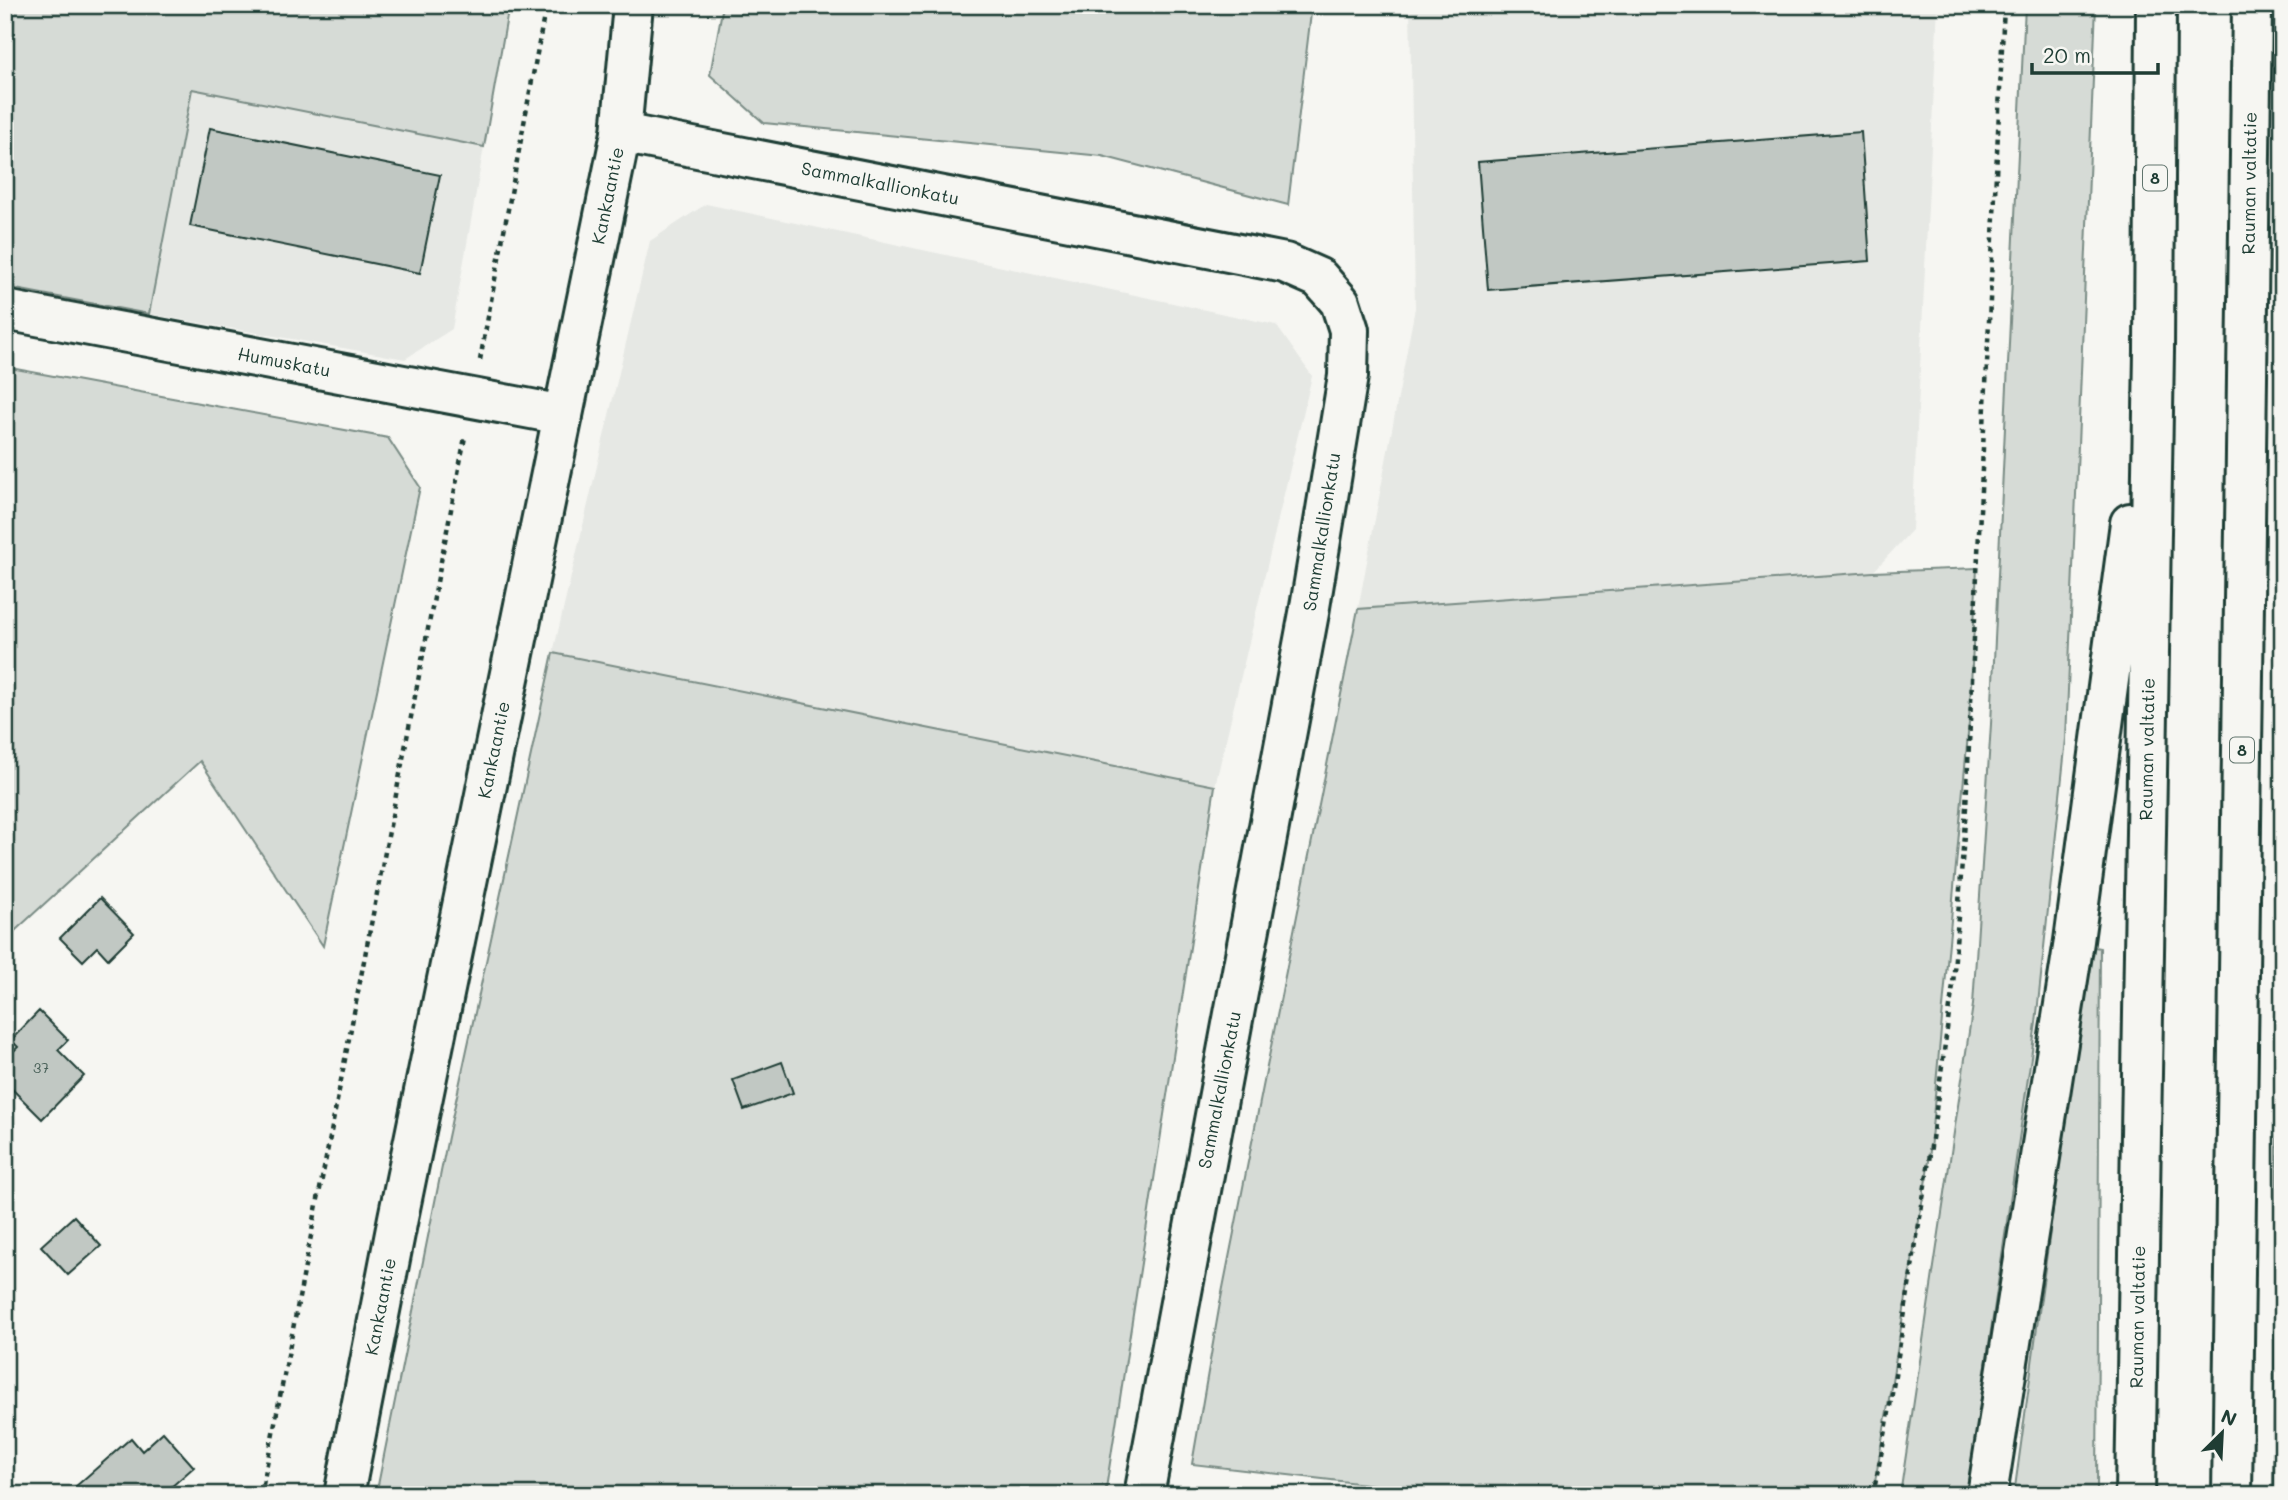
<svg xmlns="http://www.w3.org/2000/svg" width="2288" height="1500" font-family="Mali,sans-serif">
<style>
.built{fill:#e6e8e4}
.green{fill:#d6dbd6;stroke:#7a8c85;stroke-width:2}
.building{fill:#c1c8c3;stroke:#1f3d34;stroke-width:2}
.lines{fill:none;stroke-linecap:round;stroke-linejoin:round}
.street-casing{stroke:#1f3d34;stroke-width:44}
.highway-casing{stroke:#1f3d34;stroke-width:44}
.path{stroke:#1f3d34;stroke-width:4.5;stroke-dasharray:5 5;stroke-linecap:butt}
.street{stroke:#f6f6f2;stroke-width:38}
.highway{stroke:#f6f6f2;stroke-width:38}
.labels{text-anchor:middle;stroke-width:7;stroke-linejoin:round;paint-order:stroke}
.number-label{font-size:14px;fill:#486058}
.shield{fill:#f6f6f2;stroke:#60746d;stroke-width:2}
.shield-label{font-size:16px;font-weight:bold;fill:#1f3d34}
.street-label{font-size:18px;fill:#1f3d34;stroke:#f6f6f2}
</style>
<rect width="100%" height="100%" fill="#f6f6f2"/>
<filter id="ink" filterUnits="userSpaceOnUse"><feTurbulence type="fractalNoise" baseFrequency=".0143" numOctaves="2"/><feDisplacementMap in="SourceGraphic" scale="14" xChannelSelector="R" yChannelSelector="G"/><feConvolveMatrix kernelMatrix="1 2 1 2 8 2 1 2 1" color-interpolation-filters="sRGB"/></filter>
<g filter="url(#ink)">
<!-- built -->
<g class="built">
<polygon points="1410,5 1938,5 1912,530 1873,572 1358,609 1415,308"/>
<polygon points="192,89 484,147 452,329 405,359 149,314"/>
<polygon points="706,204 1276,325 1312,376 1215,786 553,653 650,241"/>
</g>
<!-- green -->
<g class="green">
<polygon points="5,5 509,5 484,147 192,89 149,314 5,287"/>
<polygon points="723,5 1312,5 1288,205 1102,156 764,123 710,75"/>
<polygon points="2025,5 2096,5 2066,739 2036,1023 1967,1495 1900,1495 1973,1005 1991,724"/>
<polygon points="5,367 388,438 420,487 323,946 200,761 5,940"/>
<polygon points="1977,568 1969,723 1929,1161 1874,1488 1851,1485 1848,1495 1461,1495 1192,1464 1220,1303 1358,609 1873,572"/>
<polygon points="2283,635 2283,1495 2273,1495"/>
<polygon points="553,653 1215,786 1105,1495 376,1495 448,1137"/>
<polygon points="2089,946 2100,948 2097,1495 2014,1495"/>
</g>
<!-- building -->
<g class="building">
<polygon points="210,128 440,175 420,273 190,226"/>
<polygon points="1861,132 1870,261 1488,290 1478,162"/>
<polygon points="100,898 134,933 108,959 97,947 83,961 60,938"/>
<polygon points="39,1011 68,1040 58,1050 84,1076 42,1119 5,1082 5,1059 18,1047 11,1040"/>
<polygon points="782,1062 793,1093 744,1110 733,1080"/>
<polygon points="74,1216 101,1246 68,1275 41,1246"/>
<polygon points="163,1432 194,1467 162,1495 82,1495 75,1487 131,1438 142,1451"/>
</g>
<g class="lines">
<defs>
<g id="street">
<path id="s1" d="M621,133L1285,263L1319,278L1340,302L1349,330L1348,376L1309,613L1144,1495"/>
<path id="s2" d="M5,310L563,415"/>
<path id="s3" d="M344,1495L398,1218L621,133L633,5"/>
</g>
<g id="highway">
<polyline points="1987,1495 2074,941 2130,523"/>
<path id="s4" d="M2135,1495L2154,351L2156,5"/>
<path id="s5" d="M2232,1495L2252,5"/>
</g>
</defs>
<!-- street casing -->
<use href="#street" class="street-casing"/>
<!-- highway casing -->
<use href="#highway" class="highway-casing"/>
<!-- path -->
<g class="path">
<polyline points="480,360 546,5"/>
<polyline points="261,1495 465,437"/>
<polyline points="1873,1495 1887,1425 1929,1161 1953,985 1966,807 2004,5"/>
</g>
<!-- street -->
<use href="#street" class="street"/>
<!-- highway -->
<use href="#highway" class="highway"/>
</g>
</g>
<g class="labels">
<!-- number labels -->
<g class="number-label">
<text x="41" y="1073">37</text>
</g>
<!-- shield labels -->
<g class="shield">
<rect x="2143" y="165.5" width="24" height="25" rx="5"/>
<rect x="2230" y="737.5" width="24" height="25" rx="5"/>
</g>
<g class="shield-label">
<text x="2155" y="184">8</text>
<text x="2242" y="756">8</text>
</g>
<!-- street labels -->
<g class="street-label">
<text dy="6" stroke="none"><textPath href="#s5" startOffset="1312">Rauman valtatie</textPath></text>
<text dy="6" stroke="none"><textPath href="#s1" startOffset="264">Sammalkallionkatu</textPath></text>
<text dy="6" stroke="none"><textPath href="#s3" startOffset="1326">Kankaantie</textPath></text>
<text dy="6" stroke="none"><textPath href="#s2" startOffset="284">Humuskatu</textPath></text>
<text transform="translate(1322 532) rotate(-81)" y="6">Sammalkallionkatu</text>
<text dy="6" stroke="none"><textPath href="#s4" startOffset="746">Rauman valtatie</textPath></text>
<text dy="6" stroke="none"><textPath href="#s3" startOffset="760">Kankaantie</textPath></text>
<text transform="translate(1220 1090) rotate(-79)" y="6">Sammalkallionkatu</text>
<text dy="6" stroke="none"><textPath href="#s3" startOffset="192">Kankaantie</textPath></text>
<text dy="6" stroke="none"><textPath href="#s4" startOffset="178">Rauman valtatie</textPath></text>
</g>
</g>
<!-- margin -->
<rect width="2288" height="1500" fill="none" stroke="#f6f6f2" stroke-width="28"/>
<rect x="14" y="14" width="2260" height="1472" fill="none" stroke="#1f3d34" stroke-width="2.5" filter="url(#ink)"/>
<!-- north arrow -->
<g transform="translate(2222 1433) rotate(24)" stroke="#f6f6f2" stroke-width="5" paint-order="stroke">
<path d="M0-5L12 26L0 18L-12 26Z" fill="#1f3d34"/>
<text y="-10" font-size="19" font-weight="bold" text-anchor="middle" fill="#1f3d34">N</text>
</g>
<!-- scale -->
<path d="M2032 63v10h126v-10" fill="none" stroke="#1f3d34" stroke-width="3.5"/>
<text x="2043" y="63" font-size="21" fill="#1f3d34" stroke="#f6f6f2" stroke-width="5" paint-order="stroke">20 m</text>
</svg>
